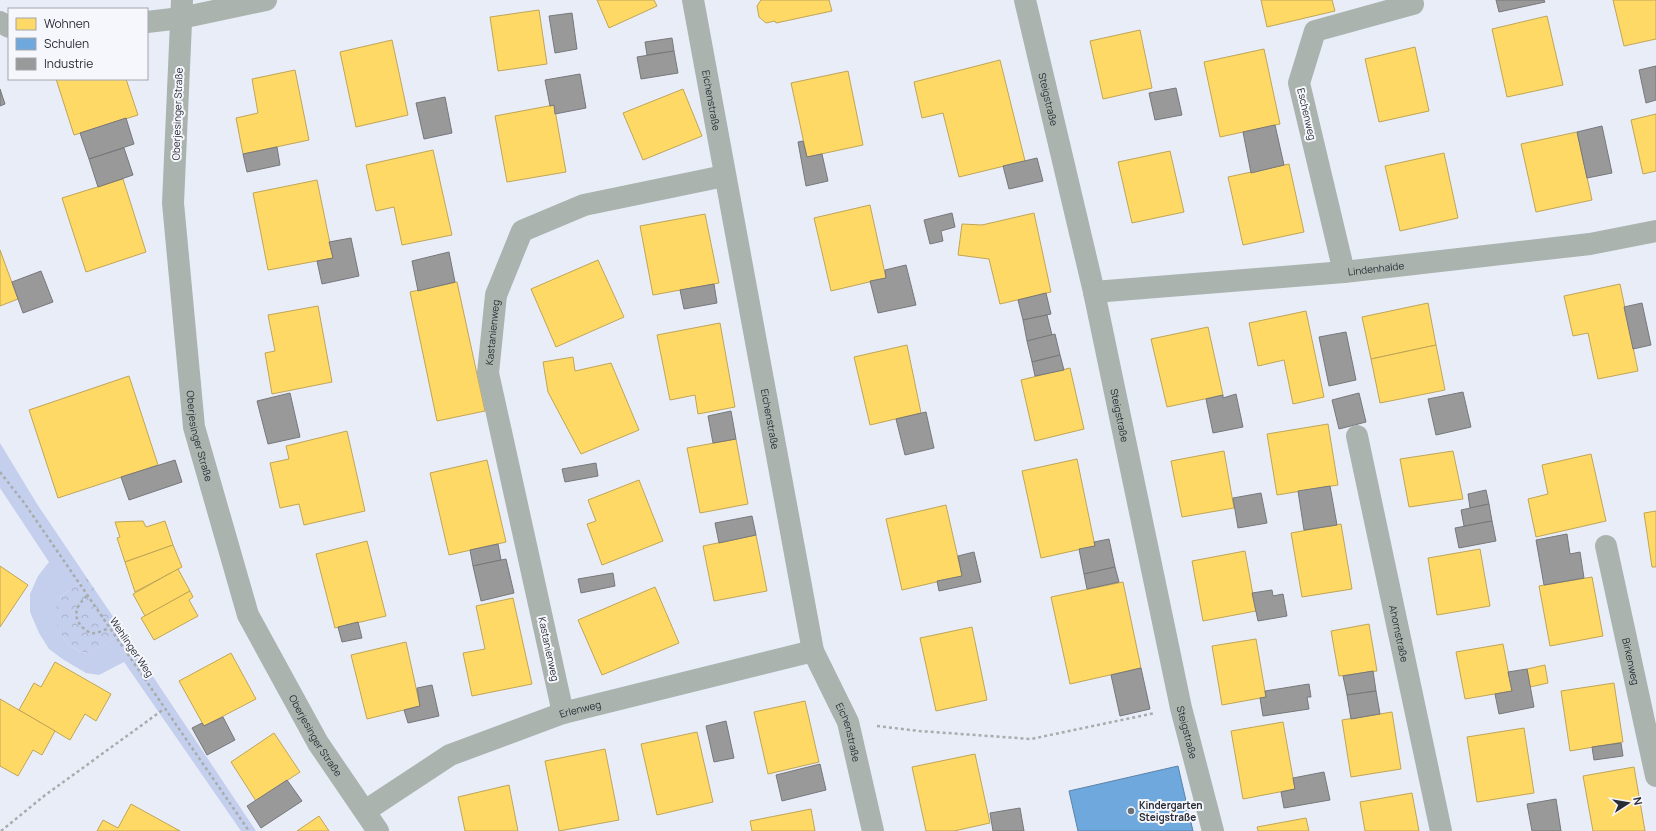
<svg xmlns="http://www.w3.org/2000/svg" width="1656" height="831" font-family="Manrope,sans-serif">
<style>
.grass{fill:#c4cfee}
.park{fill:url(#park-crowns)}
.homes{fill:#ffd966;stroke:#bfa557}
.schools{fill:#6fa8dc;stroke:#5a83aa}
.industry{fill:#999;stroke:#77787b}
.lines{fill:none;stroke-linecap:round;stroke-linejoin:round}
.path{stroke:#a6adab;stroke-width:2.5;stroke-dasharray:3 3;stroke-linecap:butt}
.minor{stroke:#aab3ad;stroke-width:22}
.poi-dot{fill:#6c7079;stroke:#f6f7fc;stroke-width:1.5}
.labels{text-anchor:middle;stroke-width:4;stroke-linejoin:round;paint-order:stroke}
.street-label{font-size:10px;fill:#292c35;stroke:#f6f7fc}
.poi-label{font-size:10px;font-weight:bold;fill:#292c35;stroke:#f6f7fc;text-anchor:start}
</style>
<defs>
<pattern id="park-crowns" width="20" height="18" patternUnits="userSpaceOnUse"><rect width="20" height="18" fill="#c4cfee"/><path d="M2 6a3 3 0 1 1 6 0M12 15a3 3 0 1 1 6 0" fill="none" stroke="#a8b2cd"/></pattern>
</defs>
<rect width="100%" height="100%" fill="#e9edf8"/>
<!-- grass -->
<polygon class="grass" points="0,443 37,504 87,578 57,599 60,633 66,642 80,652 89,653 124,633 256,831 241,831 124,662 99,675 86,673 64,660 49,649 39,633 30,612 30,594 38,576 49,562 0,488"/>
<!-- park -->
<polygon class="park" points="87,578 124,633 90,653 80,652 66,642 60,633 56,621 57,599"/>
<!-- homes -->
<g class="homes">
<polygon points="597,0 654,0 657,6 609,28"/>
<polygon points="761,0 829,0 832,11 776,23 775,21 766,23 759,17 757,6"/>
<polygon points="1261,0 1332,0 1335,11 1267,27"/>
<polygon points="1613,0 1656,0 1656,39 1624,46"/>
<polygon points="539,10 547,64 498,71 490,17"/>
<polygon points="1547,16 1563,85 1507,97 1492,29"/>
<polygon points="1140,30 1152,88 1103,99 1090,41"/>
<polygon points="392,40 408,115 356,127 340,52"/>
<polygon points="1415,47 1429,111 1379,122 1365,59"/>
<polygon points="1264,49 1280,124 1220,137 1204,62"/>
<polygon points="1000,60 1025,161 959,177 943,113 922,118 914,82"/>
<polygon points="295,70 309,140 243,154 236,118 258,113 252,79"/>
<polygon points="848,71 863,145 807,157 791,83"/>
<polygon points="56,79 126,79 138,115 74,135"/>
<polygon points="683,89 702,136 643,160 623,113"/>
<polygon points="554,105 566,172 507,182 495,116"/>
<polygon points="1656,114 1656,171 1643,174 1631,120"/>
<polygon points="1577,132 1592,200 1536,212 1521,144"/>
<polygon points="433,150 452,235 402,245 394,207 376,211 366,165"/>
<polygon points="1170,151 1184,212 1132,223 1118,162"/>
<polygon points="1444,153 1458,218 1400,231 1385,166"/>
<polygon points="1289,164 1304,232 1243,245 1228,177"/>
<polygon points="123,179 146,252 86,272 62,198"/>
<polygon points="317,180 333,258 268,270 253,193"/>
<polygon points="870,205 886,278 831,291 814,218"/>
<polygon points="1034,213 1051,292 1000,304 989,259 958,255 962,224 982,225"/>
<polygon points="705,214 719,283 653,295 640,226"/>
<polygon points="0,250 18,299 0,306"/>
<polygon points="598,260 624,317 556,347 531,289"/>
<polygon points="457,282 485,411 437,421 410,292"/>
<polygon points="1620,284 1638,371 1598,379 1588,333 1573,336 1564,296"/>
<polygon points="1428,303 1436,345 1371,359 1362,317"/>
<polygon points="318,306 332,382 272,394 265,353 275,351 268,315"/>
<polygon points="1306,311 1324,397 1293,404 1284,360 1258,366 1249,323"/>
<polygon points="720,323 735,407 698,414 695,395 670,400 657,335"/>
<polygon points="1208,327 1223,395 1167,407 1151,339"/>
<polygon points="907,345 921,413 870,425 854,357"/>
<polygon points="1436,345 1445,390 1380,403 1371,359"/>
<polygon points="573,357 575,371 611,363 639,430 581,454 548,392 543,362"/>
<polygon points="1070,368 1084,429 1035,441 1021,380"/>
<polygon points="129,376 158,465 58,498 29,410"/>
<polygon points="1328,424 1338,485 1277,495 1267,434"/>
<polygon points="347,431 365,511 304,525 299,504 280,508 270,463 289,459 286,446"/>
<polygon points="736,439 748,504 700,513 687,448"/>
<polygon points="1224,451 1234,508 1182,517 1171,461"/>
<polygon points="1453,451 1463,499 1409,507 1400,459"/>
<polygon points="1591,454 1606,521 1536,537 1528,499 1548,494 1542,465"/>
<polygon points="1077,459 1095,546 1041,558 1022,471"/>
<polygon points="487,460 506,542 449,555 430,473"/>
<polygon points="639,480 663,541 602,565 587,524 596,521 588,500"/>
<polygon points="946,505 962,576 902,590 886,519"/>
<polygon points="1656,511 1656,567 1652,567 1644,513"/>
<polygon points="143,521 146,527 165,521 173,545 125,562 117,538 120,537 115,522"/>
<polygon points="1341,524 1352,589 1302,597 1291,533"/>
<polygon points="756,535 767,591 714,601 703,546"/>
<polygon points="367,541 386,616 335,628 316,554"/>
<polygon points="173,545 182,567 135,592 125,562"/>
<polygon points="1480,549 1490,606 1437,615 1428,558"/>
<polygon points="1245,551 1256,611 1203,621 1192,561"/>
<polygon points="0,566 28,585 0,627"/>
<polygon points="178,569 190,591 145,616 133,594"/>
<polygon points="1592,577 1603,636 1550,646 1539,586"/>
<polygon points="1123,582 1141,668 1070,684 1051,597"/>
<polygon points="655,587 679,643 602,675 578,620"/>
<polygon points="190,591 193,597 189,600 198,616 154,640 141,618"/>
<polygon points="513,598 532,684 472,696 463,653 485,649 476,606"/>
<polygon points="1369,624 1377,671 1339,676 1331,631"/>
<polygon points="972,627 987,700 936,711 920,638"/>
<polygon points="1256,639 1266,697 1222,705 1212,646"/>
<polygon points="406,642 420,706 367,719 351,655"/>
<polygon points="1503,644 1512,691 1465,699 1456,652"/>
<polygon points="231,653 256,699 204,726 179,681"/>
<polygon points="55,662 111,694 96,721 85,714 70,740 19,710 34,683 41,687"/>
<polygon points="1545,665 1548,683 1530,687 1527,669"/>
<polygon points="1614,683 1623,742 1570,751 1561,691"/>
<polygon points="0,699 55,731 42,755 33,750 18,776 0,766"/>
<polygon points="805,701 819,762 768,774 754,712"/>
<polygon points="1392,712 1401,769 1351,777 1342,720"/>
<polygon points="1283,722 1295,789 1243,799 1231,731"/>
<polygon points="1524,728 1534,793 1477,802 1467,737"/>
<polygon points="697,732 713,802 657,815 641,744"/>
<polygon points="274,733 300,772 256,801 231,762"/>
<polygon points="605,749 619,820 559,831 545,761"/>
<polygon points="975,754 990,823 954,831 926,831 912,767"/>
<polygon points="1634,767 1645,831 1593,831 1583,776"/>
<polygon points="509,785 518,831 465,831 458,797"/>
<polygon points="1412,793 1419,831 1365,831 1360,802"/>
<polygon points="131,804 180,831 97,831 103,820 118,828"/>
<polygon points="811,809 815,831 752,831 750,821"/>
<polygon points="319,816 329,831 297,831"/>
<polygon points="1306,818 1309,831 1258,831 1257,827"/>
</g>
<!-- schools -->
<polygon class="schools" points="1178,766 1193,831 1078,831 1069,791"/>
<!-- industry -->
<g class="industry">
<polygon points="1496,0 1544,0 1545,2 1499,12"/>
<polygon points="572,13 577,49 555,53 549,16"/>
<polygon points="672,38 674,51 647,55 645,42"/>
<polygon points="674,51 678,73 641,79 637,57"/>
<polygon points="1656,66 1656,100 1646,103 1639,70"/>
<polygon points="580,74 586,108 555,114 554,105 550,106 545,80"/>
<polygon points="1176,88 1182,115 1155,120 1149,93"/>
<polygon points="0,89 5,104 0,106"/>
<polygon points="445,97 452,133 424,139 416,103"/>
<polygon points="126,118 134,144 89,159 80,133"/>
<polygon points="1275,125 1284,165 1251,173 1243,132"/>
<polygon points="1602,126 1612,173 1587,178 1577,132"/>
<polygon points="803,141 807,157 822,154 828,181 806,186 798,142"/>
<polygon points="277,147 280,165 247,172 243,154"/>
<polygon points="124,148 133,175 98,187 89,159"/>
<polygon points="1037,158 1043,181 1009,189 1003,166"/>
<polygon points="952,213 955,227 941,231 943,241 930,244 924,220"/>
<polygon points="351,238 359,276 322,284 317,261 333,258 329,242"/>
<polygon points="449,252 455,282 418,291 412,261"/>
<polygon points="906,265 916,305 878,313 870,281 886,278 885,270"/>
<polygon points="41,271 53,302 23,313 12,282"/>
<polygon points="714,284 717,303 684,309 680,290"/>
<polygon points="1046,293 1051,314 1023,320 1018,300"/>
<polygon points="1642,303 1651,345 1633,349 1624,307"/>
<polygon points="1047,315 1052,335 1027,341 1023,320"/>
<polygon points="1346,332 1356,380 1329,386 1319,337"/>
<polygon points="1055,334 1060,355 1032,362 1027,341"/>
<polygon points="1060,355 1064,370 1035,376 1032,362"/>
<polygon points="1463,392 1471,427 1436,435 1428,399"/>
<polygon points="290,393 300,437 268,444 257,401"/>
<polygon points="1359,393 1366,422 1339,429 1332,400"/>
<polygon points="1236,394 1243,427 1213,433 1206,399 1223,395 1223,398"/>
<polygon points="731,411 736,439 713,443 708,416"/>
<polygon points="926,412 934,448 905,455 896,419"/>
<polygon points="175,460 182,482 129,500 121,477"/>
<polygon points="596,463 598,476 565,482 562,469"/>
<polygon points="1330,486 1337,525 1304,530 1298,491"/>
<polygon points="1486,490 1489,504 1470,508 1468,494"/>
<polygon points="1261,493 1267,523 1238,528 1233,498"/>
<polygon points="1489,504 1492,521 1464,526 1461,510"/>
<polygon points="752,516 756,535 719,543 715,523"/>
<polygon points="1492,521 1496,541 1459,548 1455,528"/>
<polygon points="1567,534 1570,554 1580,552 1584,578 1544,585 1536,540"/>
<polygon points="1109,539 1115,567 1084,574 1079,549 1095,546 1094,542"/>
<polygon points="498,544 501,560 473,566 470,550"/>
<polygon points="974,552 981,582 939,591 937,581 962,576 958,556"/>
<polygon points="506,559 514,593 481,601 473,566"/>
<polygon points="1115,567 1119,582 1087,589 1084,574"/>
<polygon points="613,573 615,586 581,593 578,579"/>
<polygon points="1272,590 1273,596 1283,594 1287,616 1258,621 1252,593"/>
<polygon points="358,622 362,638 342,642 338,627"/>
<polygon points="1141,668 1150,709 1120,716 1111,675"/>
<polygon points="1527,669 1534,707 1499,714 1495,694 1512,691 1508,672"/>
<polygon points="1373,671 1376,691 1347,695 1343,676"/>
<polygon points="1309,684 1311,697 1307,697 1309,709 1263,716 1260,698 1266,697 1265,691"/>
<polygon points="432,685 439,716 408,723 404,710 420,706 417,688"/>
<polygon points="1376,691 1380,714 1351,719 1347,695"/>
<polygon points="223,717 235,740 207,755 192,728 202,723 204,726"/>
<polygon points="726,721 734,758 714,762 706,726"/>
<polygon points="1621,743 1623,756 1594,760 1592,747"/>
<polygon points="820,764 826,790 782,801 776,775"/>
<polygon points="1324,772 1330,800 1284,808 1281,792 1295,789 1293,778"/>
<polygon points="287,780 302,801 261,828 247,806"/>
<polygon points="1556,799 1561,831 1532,831 1527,804"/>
<polygon points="1020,808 1024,831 993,831 990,813"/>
</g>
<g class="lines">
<!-- path -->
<g class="path">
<polyline points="0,472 25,504 249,831"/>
<path d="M87,596C77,605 72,614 81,626C83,628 88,632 91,633C97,634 104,630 109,628"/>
<polyline points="877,726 919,731 1031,739 1155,713"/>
<polyline points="1,831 44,796 164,709"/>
</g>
<!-- minor -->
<g class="minor">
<path id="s1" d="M182,0L173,203L194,427L248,615L318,743L378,831"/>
<path id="s2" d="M693,0L813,651L848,722L873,831"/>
<path id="s3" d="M1025,0L1094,292L1181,708L1213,831"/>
<polyline points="0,22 9,27"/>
<polyline points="147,22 181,18 266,0"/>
<polyline points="1344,272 1299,83 1315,31 1413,4"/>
<path id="s4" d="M1094,292L1344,272L1590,244L1656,231"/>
<path id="s5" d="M1357,436L1441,831"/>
<path id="s6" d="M1606,546L1656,776"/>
<path id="s7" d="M563,713L488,373L496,295L522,231L584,205L724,176"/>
<path id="s8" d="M365,811L450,755L563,713L813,651"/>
</g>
</g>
<!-- markers -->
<circle class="poi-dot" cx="1131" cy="811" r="4"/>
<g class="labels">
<!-- street labels -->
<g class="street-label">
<text dy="4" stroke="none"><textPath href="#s3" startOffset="102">Steigstraße</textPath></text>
<text dy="4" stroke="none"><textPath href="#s2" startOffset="102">Eichenstraße</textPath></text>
<text transform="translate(177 114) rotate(-88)" y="4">Oberjesinger Straße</text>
<text transform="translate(1307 114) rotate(77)" y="4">Eschenweg</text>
<text dy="4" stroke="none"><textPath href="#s4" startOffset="283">Lindenhalde</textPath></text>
<text dy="4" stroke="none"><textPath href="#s7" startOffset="389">Kastanienweg</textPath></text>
<text dy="4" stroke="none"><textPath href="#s3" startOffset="426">Steigstraße</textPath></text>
<text dy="4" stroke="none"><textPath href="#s2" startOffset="426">Eichenstraße</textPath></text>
<text dy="4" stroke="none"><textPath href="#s1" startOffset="438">Oberjesinger Straße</textPath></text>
<text dy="4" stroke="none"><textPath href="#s5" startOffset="202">Ahornstraße</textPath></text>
<text transform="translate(132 647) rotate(56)" y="4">Wehlinger Weg</text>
<text transform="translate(549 649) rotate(78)" y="4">Kastanienweg</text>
<text dy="4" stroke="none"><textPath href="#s6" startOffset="118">Birkenweg</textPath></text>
<text dy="4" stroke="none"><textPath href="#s8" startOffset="240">Erlenweg</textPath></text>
<text dy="4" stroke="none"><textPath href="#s2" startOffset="751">Eichenstraße</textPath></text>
<text dy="4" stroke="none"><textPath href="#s3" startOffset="750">Steigstraße</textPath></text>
<text dy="4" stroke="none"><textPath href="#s1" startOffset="762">Oberjesinger Straße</textPath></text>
</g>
<!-- poi labels -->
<g class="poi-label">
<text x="1139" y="809">Kindergarten<tspan x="1139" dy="12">Steigstraße</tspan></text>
</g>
</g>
<!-- legend -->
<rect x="8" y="8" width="140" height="72" fill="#f6f7fc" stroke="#a4a6ac"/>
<rect x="16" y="18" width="20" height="12" fill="#ffd966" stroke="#a4a6ac"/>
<text x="44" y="28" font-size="12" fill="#292c35">Wohnen</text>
<rect x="16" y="38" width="20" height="12" fill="#6fa8dc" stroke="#a4a6ac"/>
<text x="44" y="48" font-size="12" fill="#292c35">Schulen</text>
<rect x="16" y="58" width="20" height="12" fill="#999999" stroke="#a4a6ac"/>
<text x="44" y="68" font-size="12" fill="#292c35">Industrie</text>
<!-- north arrow -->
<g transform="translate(1628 803) rotate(78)" stroke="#f6f7fc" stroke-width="3" paint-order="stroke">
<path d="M0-3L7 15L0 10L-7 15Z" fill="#292c35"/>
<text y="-6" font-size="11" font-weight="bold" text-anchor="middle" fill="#292c35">N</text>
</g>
</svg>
